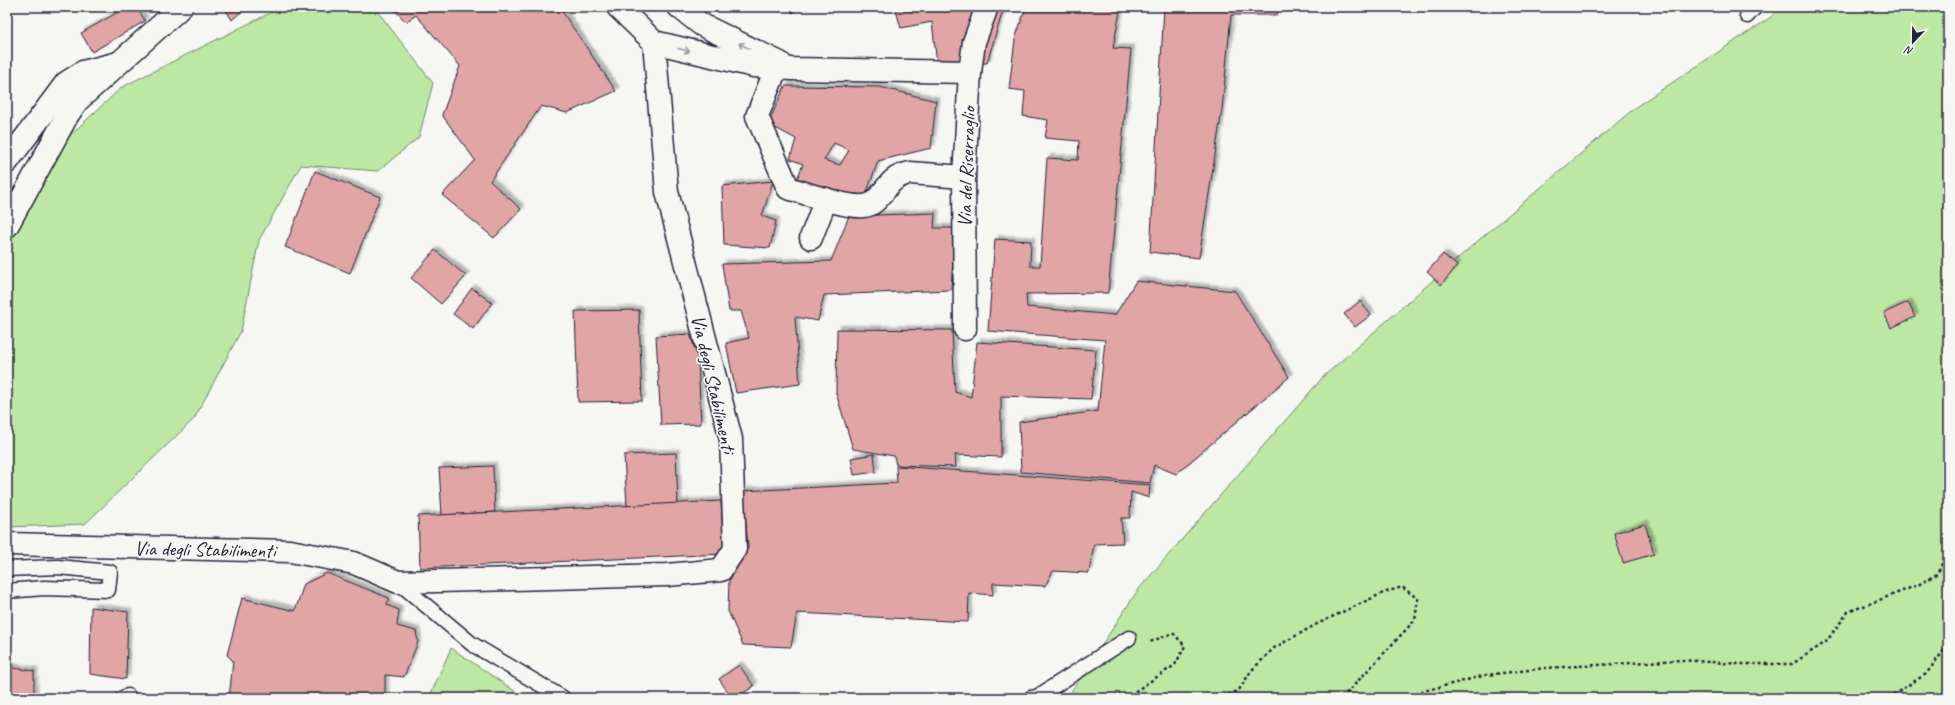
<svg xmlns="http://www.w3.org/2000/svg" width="1955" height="705" font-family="Caveat,sans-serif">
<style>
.green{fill:#bde8a4;stroke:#708570}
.building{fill:#e0a5a4;stroke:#22223b;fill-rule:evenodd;filter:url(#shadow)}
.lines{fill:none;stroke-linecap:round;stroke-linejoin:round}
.lane-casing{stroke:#22223b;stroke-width:17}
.street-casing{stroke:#22223b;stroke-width:25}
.path{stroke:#22223b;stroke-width:2.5;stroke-dasharray:3 3;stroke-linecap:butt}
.lane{stroke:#f6f6f2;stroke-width:14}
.street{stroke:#f6f6f2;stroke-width:22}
.oneway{stroke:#9797a0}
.labels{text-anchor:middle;stroke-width:3.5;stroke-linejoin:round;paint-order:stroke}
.street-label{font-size:20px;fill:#22223b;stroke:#f6f6f2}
</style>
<defs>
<filter id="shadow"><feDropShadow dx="3.5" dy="-3.5" stdDeviation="1" flood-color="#0004"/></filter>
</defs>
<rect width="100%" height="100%" fill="#f6f6f2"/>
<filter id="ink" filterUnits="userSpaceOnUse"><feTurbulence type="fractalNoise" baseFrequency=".025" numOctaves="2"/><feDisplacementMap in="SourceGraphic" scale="8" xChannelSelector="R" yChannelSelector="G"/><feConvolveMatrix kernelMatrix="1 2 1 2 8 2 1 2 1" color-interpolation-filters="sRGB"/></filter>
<g filter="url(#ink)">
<!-- green -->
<g class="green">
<polygon points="282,7 374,7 433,83 419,137 378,171 301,165 259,240 241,331 194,419 85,524 7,527 7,194 122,87"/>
<polygon points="1780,7 1948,7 1948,698 1067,698 1138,590 1324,376 1473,245 1637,106 1771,17"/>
<polygon points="451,648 525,698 429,698"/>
</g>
<!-- building -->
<g class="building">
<polygon points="127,7 137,7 145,21 92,52 81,33"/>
<polygon points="224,7 246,7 232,20"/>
<polygon points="392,7 559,7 616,91 567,113 541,106 490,181 521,209 494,238 442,195 475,160 442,115 460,66 416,15 406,22"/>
<polygon points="786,7 797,7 793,13"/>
<polygon points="895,7 1004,7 987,63 937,64 932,22 901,28"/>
<polygon points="1026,7 1121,7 1113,48 1131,49 1108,293 1026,294 1027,307 1115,315 1136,281 1235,291 1289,377 1176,474 1154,465 1150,483 1021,472 1019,422 1098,411 1105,340 988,331 995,239 1031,241 1030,266 1040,266 1047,158 1078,160 1079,141 1045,138 1048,120 1023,116 1025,91 1009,89 1015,39"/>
<polygon points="1164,7 1277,7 1277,15 1231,15 1222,110 1199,258 1150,252"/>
<path d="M785,86L880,87L936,101L931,148L878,161L864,200L797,179L803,164L790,159L796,139L768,124ZM834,143L849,150L840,165L824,160Z"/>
<polygon points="315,171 380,197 350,273 285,247"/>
<polygon points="773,181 762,216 776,221 770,248 724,245 722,186"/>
<polygon points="935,213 934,228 955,228 951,290 824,295 818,321 795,317 800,384 736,393 726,343 749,338 741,311 729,311 722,264 831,261 849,216"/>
<polygon points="435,250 466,276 441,304 411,278"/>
<polygon points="1443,254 1457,266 1441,285 1427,272"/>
<polygon points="472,288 492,303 473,329 453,314"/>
<polygon points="1360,301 1371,315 1355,327 1344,314"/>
<polygon points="1908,302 1915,317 1891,328 1884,313"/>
<polygon points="639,310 642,401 578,402 575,311"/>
<polygon points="837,329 952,330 955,392 971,397 977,342 1096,350 1091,399 1001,396 1001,457 955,455 956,467 896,465 894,456 853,449 836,393"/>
<polygon points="690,334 698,359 701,424 661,425 656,336"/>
<polygon points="676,453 678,504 627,506 624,455"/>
<polygon points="874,454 876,472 854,475 851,458"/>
<polygon points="493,466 495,512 442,515 439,468"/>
<polygon points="896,466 1150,485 1149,498 1131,492 1130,518 1121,518 1123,543 1094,544 1089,573 1053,571 1045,586 993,583 993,595 969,593 968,622 797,613 791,647 743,645 728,611 729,581 748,548 743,491 897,483"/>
<polygon points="721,501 724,554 420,568 418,516"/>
<polygon points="1645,524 1654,554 1623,563 1614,533"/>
<polygon points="327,573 389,598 387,605 399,610 397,626 416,631 418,642 404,677 385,675 385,698 229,698 233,661 227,655 242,598 295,611 304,584"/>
<polygon points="91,607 128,612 126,679 90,674"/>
<polygon points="739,665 754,686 736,698 732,698 719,679"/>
<polygon points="7,667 34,671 34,698 7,698"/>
</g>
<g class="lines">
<defs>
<g id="lane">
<polyline points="1747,16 1755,7"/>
<polyline points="7,569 58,567 110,572 108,590 44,588 7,591"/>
<polyline points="398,582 472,644 563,698"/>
<polyline points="123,698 128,696"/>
<polyline points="1031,698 1037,697 1129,638"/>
</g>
<g id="street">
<polyline points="618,7 654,42 754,66 791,69 970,72"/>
<polyline points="679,7 702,25 780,63"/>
<path d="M776,69L757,116L788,188C805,193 847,208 863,206C868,206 872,204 875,201C888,189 889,177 910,173L964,177"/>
<polyline points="7,162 66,83 83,72 115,64"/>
<polyline points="7,226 67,116 77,101 181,7"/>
<polyline points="811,238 826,199"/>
<polyline points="965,329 964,177 970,72 974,42 987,7"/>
<polyline points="7,544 290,551 354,563 398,582 667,575 721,570 735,549 731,439 667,192 654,42"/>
</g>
</defs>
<!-- lane casing -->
<use href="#lane" class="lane-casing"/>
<!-- street casing -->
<use href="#street" class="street-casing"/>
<!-- path -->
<g class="path">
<polyline points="1125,698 1175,665 1185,646 1173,633 1150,642"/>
<polyline points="1223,698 1239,690 1251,671 1274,648 1317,624 1383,593 1402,587 1418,599 1415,620 1342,698"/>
<polyline points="1410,698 1424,691 1486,675 1546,668 1681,660 1739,664 1792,664 1826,642 1848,612 1918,585 1937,574 1948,552"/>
<polyline points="1888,698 1926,674 1948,645"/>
</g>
<!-- lane -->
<use href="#lane" class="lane"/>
<!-- street -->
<use href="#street" class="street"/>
</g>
<!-- one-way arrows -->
<defs><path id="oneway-shaft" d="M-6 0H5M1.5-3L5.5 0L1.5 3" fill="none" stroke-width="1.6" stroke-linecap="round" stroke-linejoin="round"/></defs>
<g class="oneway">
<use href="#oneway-shaft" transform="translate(744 46) rotate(-154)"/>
<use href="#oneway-shaft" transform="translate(684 50) rotate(14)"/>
</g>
</g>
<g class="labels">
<!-- street labels -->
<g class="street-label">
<text transform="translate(966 167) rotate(-88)" y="7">Via del Riserraglio</text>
<text transform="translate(714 384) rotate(77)" y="7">Via degli Stabilimenti</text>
<text transform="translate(205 549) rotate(1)" y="7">Via degli Stabilimenti</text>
</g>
</g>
<!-- margin -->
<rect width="1955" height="705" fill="none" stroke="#f6f6f2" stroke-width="24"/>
<rect x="12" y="12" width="1931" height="681" fill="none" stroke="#22223b" stroke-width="1.5" filter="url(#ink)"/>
<!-- north arrow -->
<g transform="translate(1913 42) rotate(202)" stroke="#f6f6f2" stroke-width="3" paint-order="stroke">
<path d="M0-3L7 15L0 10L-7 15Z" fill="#22223b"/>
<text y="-6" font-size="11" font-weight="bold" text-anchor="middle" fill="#22223b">N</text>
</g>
</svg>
